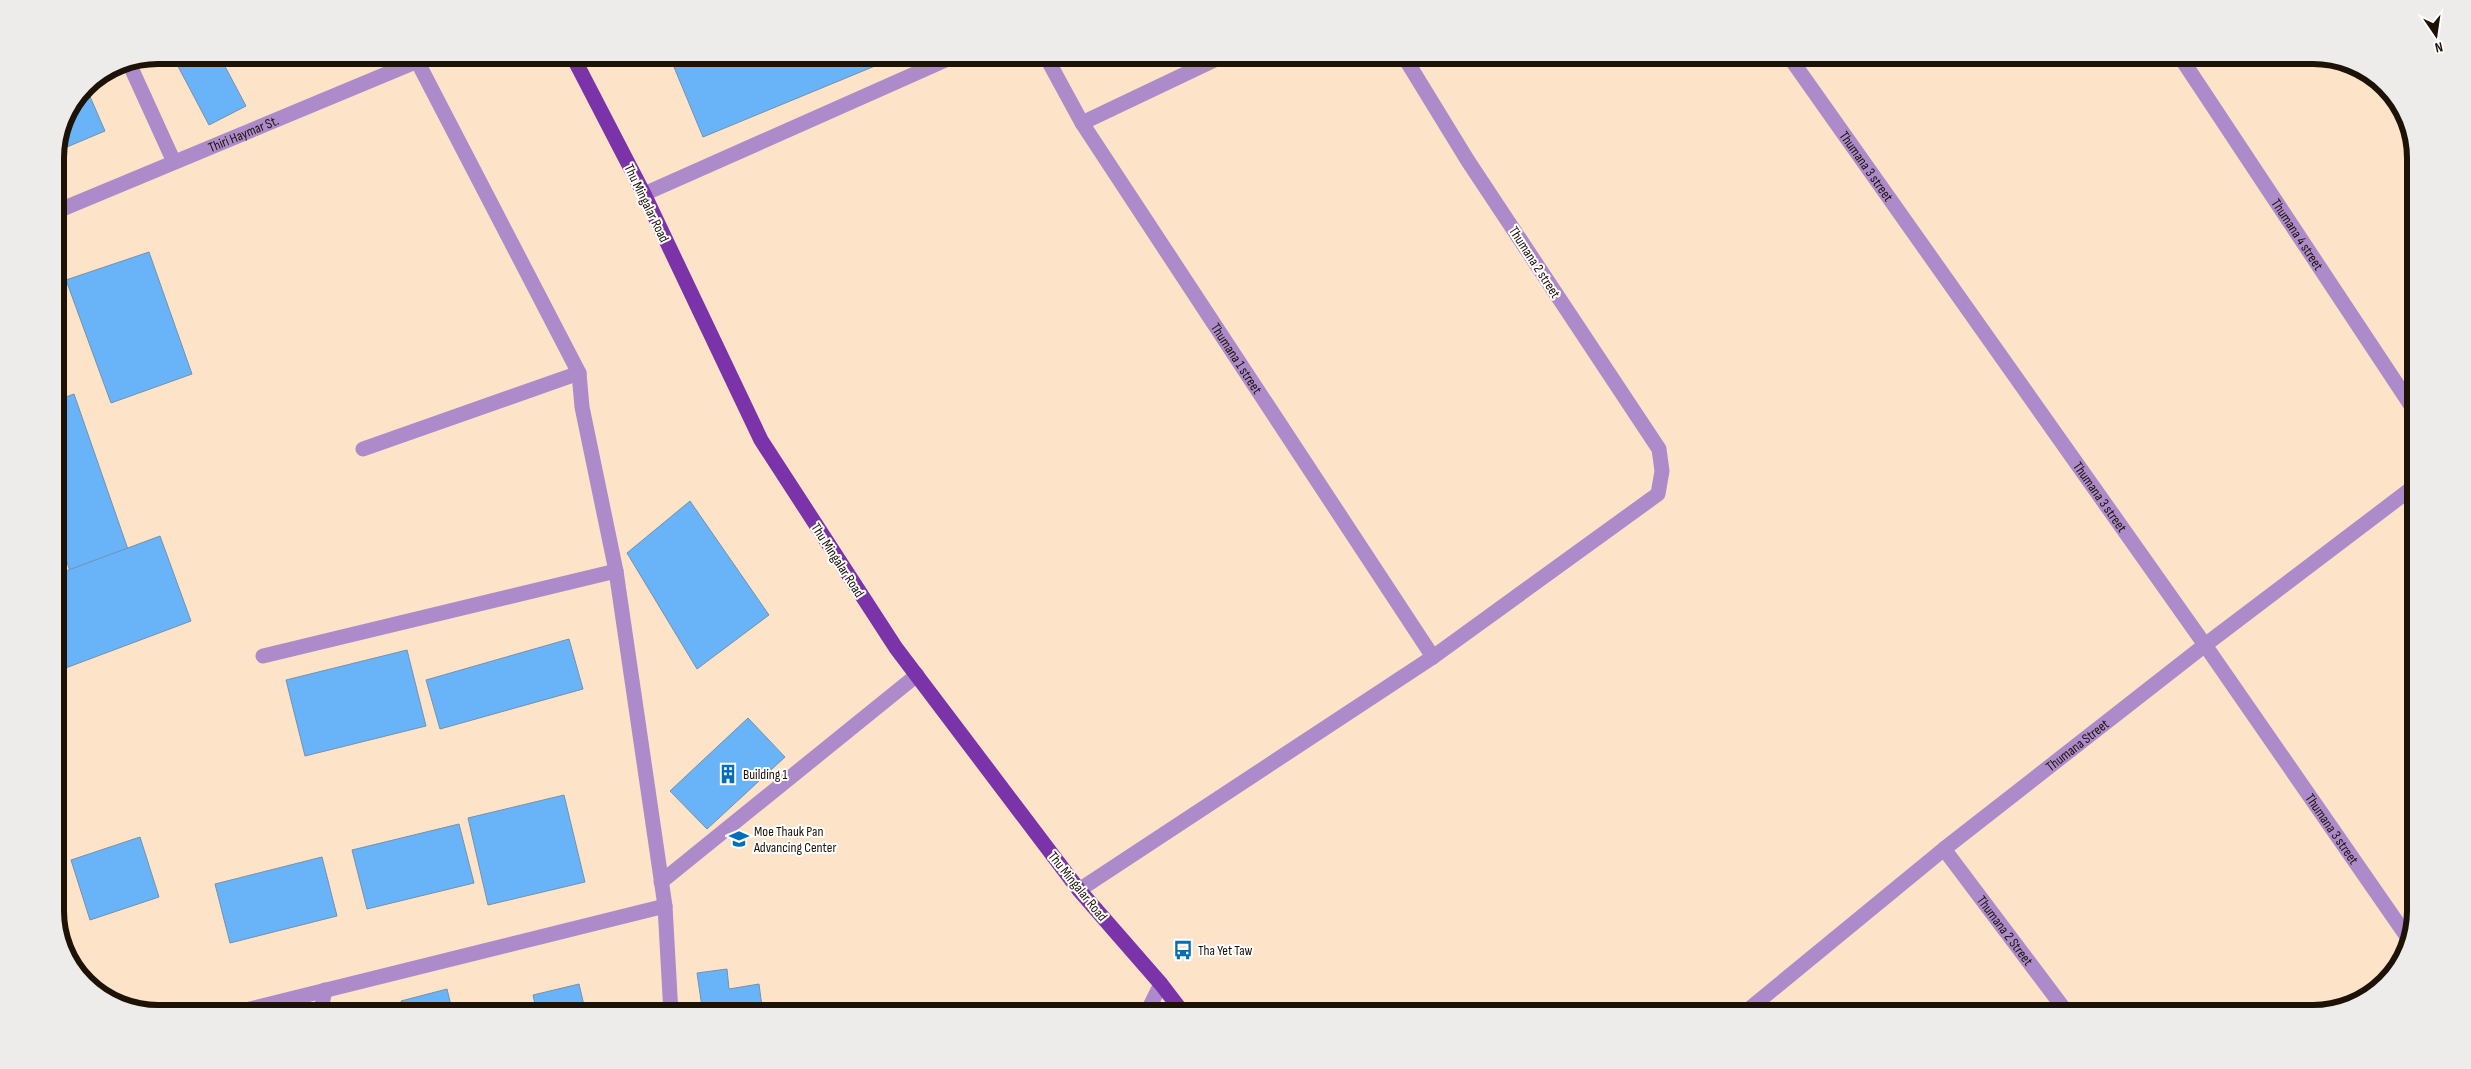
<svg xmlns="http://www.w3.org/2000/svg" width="2471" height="1069" font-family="'Sofia Sans Condensed',sans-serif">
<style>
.building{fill:#69b3f8;stroke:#7491af}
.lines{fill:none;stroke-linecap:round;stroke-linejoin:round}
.minor{stroke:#ad8bca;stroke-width:15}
.major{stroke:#7a33a9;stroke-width:15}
.labels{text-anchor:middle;stroke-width:4;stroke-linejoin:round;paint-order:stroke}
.street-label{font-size:14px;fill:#1c1206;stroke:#fff}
.poi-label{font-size:14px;fill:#1c1206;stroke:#fff;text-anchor:start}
.rim{fill:none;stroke:#1c1206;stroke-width:6}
</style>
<rect width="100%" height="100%" fill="#fde4c9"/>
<!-- building -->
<g class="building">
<polygon points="172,55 219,55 246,106 209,125"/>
<polygon points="221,55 239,55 224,61"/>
<polygon points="295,55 311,55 299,62"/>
<polygon points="669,55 871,55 875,66 703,137"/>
<polygon points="85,85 105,131 55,152 65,113"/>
<polygon points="149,252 192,374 111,403 66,280"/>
<polygon points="74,394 131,558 72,577 55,528 55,401"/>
<polygon points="690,501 769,615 697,669 627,553"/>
<polygon points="160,536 191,621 55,672 55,575"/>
<polygon points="569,639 583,689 440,729 426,680"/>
<polygon points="407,650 426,726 305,756 286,680"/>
<polygon points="748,718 785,757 707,829 670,791"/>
<polygon points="564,795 585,882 488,905 468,818"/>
<polygon points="459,824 474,883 367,909 352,850"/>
<polygon points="140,837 159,897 90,920 71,860"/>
<polygon points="322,857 337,916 230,943 215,884"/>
<polygon points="727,969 729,989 759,984 763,1014 703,1014 697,973"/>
<polygon points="579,984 586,1014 537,1014 533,995"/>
<polygon points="447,989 453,1014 404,1014 401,1001"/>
</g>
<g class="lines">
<!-- minor -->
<g class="minor">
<polyline points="414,55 579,373 582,407 616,571 665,906 671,1014"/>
<path id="s1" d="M1045,55L1082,123L1433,657"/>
<path id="s2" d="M1788,55L2205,645L2410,941"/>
<path id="s3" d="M2179,55L2416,413"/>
<polyline points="128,61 174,162"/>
<polyline points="1082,123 1225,55"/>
<polyline points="644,194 957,55"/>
<path id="s4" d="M55,212L432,55"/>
<polyline points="363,449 579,373"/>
<polyline points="263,656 616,571"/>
<path id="s5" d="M1944,849L2068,1014"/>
<polyline points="661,882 917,675"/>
<polyline points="1079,890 1433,657 1658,494 1662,471 1659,449 1468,161 1403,55"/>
<polyline points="230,1014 665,906"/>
<polyline points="320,1014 325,990"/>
<polyline points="1146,1014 1161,984"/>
<path id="s6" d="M1743,1014L1944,849L2205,645L2416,485"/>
</g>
<!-- major -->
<polyline class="major" points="572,55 644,194 761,440 896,648 1079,890 1161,984 1184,1014"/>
</g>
<!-- icons -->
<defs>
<symbol id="building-bare" viewBox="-9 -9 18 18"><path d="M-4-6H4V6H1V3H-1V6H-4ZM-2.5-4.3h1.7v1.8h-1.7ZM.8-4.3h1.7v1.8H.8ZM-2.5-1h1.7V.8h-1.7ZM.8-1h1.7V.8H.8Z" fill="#006eb9" stroke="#fff" stroke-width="2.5" paint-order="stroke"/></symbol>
<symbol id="school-bare" viewBox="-9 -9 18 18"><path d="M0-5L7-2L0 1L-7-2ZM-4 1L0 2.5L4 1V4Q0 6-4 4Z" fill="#006eb9" stroke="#fff" stroke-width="2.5" paint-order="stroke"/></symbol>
<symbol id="bus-bare" viewBox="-9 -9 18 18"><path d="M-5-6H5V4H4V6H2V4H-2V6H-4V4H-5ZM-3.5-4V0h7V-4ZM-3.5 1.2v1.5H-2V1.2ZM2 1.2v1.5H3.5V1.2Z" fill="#006eb9" stroke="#fff" stroke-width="2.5" paint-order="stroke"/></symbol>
</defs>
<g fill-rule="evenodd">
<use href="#building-bare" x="714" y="760" width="28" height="28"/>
<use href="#school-bare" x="725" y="825" width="28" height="28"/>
<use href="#bus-bare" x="1169" y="936" width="28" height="28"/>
</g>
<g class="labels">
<!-- street labels -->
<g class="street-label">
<text dy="5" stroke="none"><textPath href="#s4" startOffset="204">Thiri Haymar St.</textPath></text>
<text dy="5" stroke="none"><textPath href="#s2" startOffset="136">Thumana 3 street</textPath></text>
<text transform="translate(647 203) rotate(64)" y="5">Thu Mingalar Road</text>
<text dy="5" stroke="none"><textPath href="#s3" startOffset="215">Thumana 4 street</textPath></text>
<text transform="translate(1535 262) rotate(57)" y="5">Thumana 2 street</text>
<text dy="5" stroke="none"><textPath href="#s1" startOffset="359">Thumana 1 street</textPath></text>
<text dy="5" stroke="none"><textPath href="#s2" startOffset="541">Thumana 3 street</textPath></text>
<text transform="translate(838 560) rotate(57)" y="5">Thu Mingalar Road</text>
<text dy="5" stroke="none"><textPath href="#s6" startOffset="429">Thumana Street</textPath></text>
<text dy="5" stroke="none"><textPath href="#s2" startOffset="946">Thumana 3 street</textPath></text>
<text transform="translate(1078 886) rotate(51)" y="5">Thu Mingalar Road</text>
<text dy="5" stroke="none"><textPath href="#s5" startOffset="102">Thumana 2 Street</textPath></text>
</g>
<!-- poi labels -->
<g class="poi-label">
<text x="743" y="779">Building 1</text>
<text x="754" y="836">Moe Thauk Pan<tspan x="754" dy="16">Advancing Center</tspan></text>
<text x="1198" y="955">Tha Yet Taw</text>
</g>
</g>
<!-- crop -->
<path d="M0 0H2471V1069H0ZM158 64H2313A94 94 0 0 1 2407 158V911A94 94 0 0 1 2313 1005H158A94 94 0 0 1 64 911V158A94 94 0 0 1 158 64Z" fill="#edeceb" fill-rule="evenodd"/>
<path class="rim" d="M158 64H2313A94 94 0 0 1 2407 158V911A94 94 0 0 1 2313 1005H158A94 94 0 0 1 64 911V158A94 94 0 0 1 158 64Z"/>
<!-- north arrow -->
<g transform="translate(2436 35) rotate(167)" stroke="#ffffff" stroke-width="4" paint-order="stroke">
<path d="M0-4L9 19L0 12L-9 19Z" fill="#1c1206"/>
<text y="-8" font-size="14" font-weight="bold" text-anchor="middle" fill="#1c1206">N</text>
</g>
</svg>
